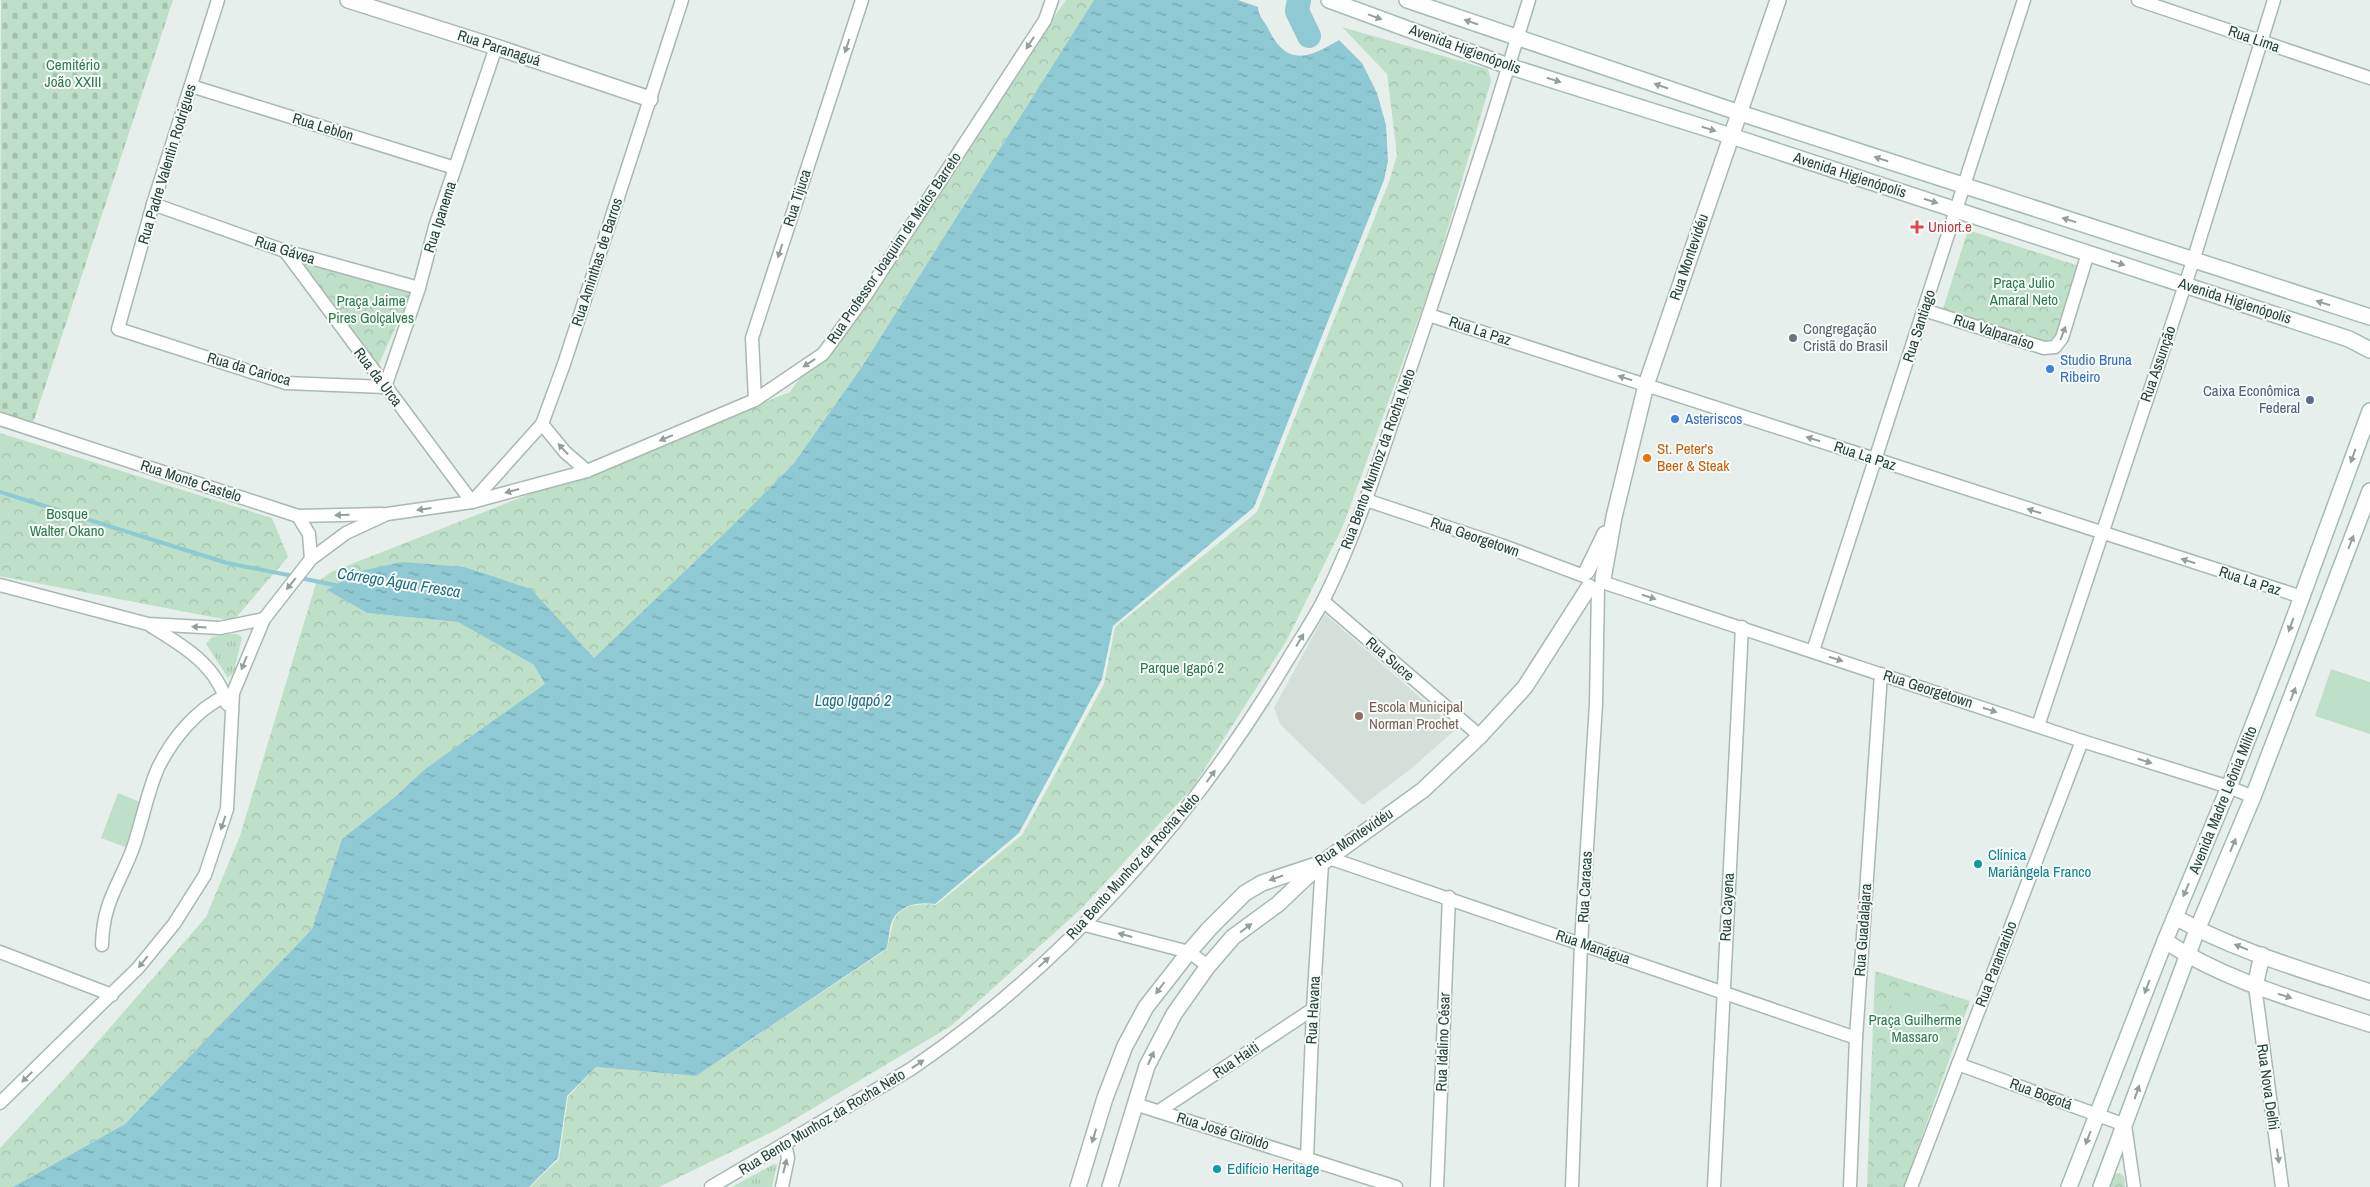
<svg xmlns="http://www.w3.org/2000/svg" width="2370" height="1187" font-family="'Archivo Narrow',sans-serif">
<style>
.built{fill:#d4dfda}
.grass{fill:url(#grass-tufts)}
.forest{fill:url(#forest-crowns)}
.cemetery{fill:url(#cemetery-stones)}
.pitch{fill:#bfe0c8}
.water{fill:url(#water-ripples)}
.lines{fill:none;stroke-linecap:round;stroke-linejoin:round}
.stream{stroke:#8ec9d4;stroke-width:4}
.river{stroke:#8ec9d4;stroke-width:24}
.minor-casing{stroke:#a8b8b2;stroke-width:15}
.tertiary-casing{stroke:#a8b8b2;stroke-width:18}
.secondary-casing{stroke:#a4bbb3;stroke-width:18}
.minor{stroke:#fff;stroke-width:12}
.tertiary{stroke:#fff;stroke-width:15}
.secondary{stroke:#fff;stroke-width:15}
.oneway{fill:#92a09c}
.health-dot{fill:#e0444e;stroke:#f7fbf9;stroke-width:2}
.worship-dot{fill:#6b7280;stroke:#f7fbf9;stroke-width:2}
.shop-dot{fill:#3f7fe0;stroke:#f7fbf9;stroke-width:2}
.service-dot{fill:#5c6f8a;stroke:#f7fbf9;stroke-width:2}
.food-dot{fill:#e8710a;stroke:#f7fbf9;stroke-width:2}
.education-dot{fill:#8d6e63;stroke:#f7fbf9;stroke-width:2}
.culture-dot{fill:#0f9aa8;stroke:#f7fbf9;stroke-width:2}
.labels{text-anchor:middle;stroke-width:4;stroke-linejoin:round;paint-order:stroke}
.street-label{font-size:15px;fill:#24423a;stroke:#f7fbf9}
.park-label{font-size:15px;fill:#2d7a4b;stroke:#f7fbf9}
.health-label{font-size:15px;fill:#be3a42;stroke:#f7fbf9;text-anchor:start}
.worship-label{font-size:15px;fill:#5b616d;stroke:#f7fbf9;text-anchor:start}
.shop-label{font-size:15px;fill:#366cbe;stroke:#f7fbf9;text-anchor:start}
.service-label{font-size:15px;fill:#4e5e75;stroke:#f7fbf9;text-anchor:end}
.food-label{font-size:15px;fill:#c56008;stroke:#f7fbf9;text-anchor:start}
.education-label{font-size:15px;fill:#785e54;stroke:#f7fbf9;text-anchor:start}
.culture-label{font-size:15px;fill:#0d838f;stroke:#f7fbf9;text-anchor:start}
.water-label{font-size:16px;font-style:italic;fill:#1c6f80;stroke:#f7fbf9}
</style>
<defs>
<pattern id="grass-tufts" width="24" height="20" patternUnits="userSpaceOnUse" patternTransform="scale(1.25)"><rect width="24" height="20" fill="#bfe0c8"/><path d="M3 7l-1-3M5 7V3M7 7l1-3M15 17l-1-3M17 17v-4M19 17l1-3" fill="none" stroke="#a4c1ad"/></pattern>
<pattern id="forest-crowns" width="20" height="18" patternUnits="userSpaceOnUse" patternTransform="scale(1.25)"><rect width="20" height="18" fill="#bfe0c8"/><path d="M2 6a3 3 0 1 1 6 0M12 15a3 3 0 1 1 6 0" fill="none" stroke="#a4c1ad"/></pattern>
<pattern id="cemetery-stones" width="16" height="16" patternUnits="userSpaceOnUse" patternTransform="scale(1.25)"><rect width="16" height="16" fill="#bfe0c8"/><path d="M2 7V4a2 2 0 0 1 4 0v3zM10 15v-3a2 2 0 0 1 4 0v3z" fill="#a4c1ad"/></pattern>
<pattern id="water-ripples" width="26" height="14" patternUnits="userSpaceOnUse" patternTransform="scale(1.25)"><rect width="26" height="14" fill="#8ec9d4"/><path d="M2 4q2-2 4 0t4 0M15 11q2-2 4 0t4 0" fill="none" stroke="#74a5ad"/></pattern>
</defs>
<rect width="100%" height="100%" fill="#e6efeb"/>
<!-- built -->
<polygon class="built" points="1325,614 1456,729 1412,768 1363,805 1280,724 1274,708"/>
<!-- grass -->
<g class="grass">
<polygon points="228,634 237,634 242,637 234,672 228,678 206,644 212,637"/>
<polygon points="774,1164 777,1165 772,1187 732,1187"/>
</g>
<!-- forest -->
<g class="forest">
<polygon points="1066,0 1094,0 861,368 794,463 730,528 594,659 577,639 327,590 367,613 458,622 534,665 546,684 425,769 396,796 342,839 312,929 125,1124 13,1187 0,1187 0,1148 88,1053 206,917 240,836 316,583 331,572 790,392"/>
<path d="M1342,27L1488,69L1491,81L1432,282L1343,526L1287,640L1193,787L1081,909L951,1026L778,1129L659,1187H530L559,1159L568,1097L596,1067L696,1076L886,950C890,941 890,933 893,923C899,904 920,903 936,905L1022,835L1104,684L1115,627L1257,512L1389,182L1397,155L1387,74Z"/>
<polygon points="1968,230 2079,266 2053,344 1943,309"/>
<polygon points="297,260 413,289 377,368"/>
<polygon points="0,433 272,518 288,557 233,621 0,576"/>
<polygon points="1875,971 1970,1001 1904,1187 1867,1187"/>
<polygon points="2120,1173 2124,1177 2125,1187 2107,1187 2114,1174"/>
</g>
<!-- cemetery -->
<polygon class="cemetery" points="1,0 173,0 33,423 0,412"/>
<!-- pitch -->
<g class="pitch">
<polygon points="2331,669 2370,682 2370,734 2315,716"/>
<polygon points="118,793 145,804 128,848 101,838"/>
<polygon points="1896,992 1945,1008 1935,1041 1885,1025"/>
</g>
<!-- water -->
<path class="water" d="M1094,0H1238L1258,7C1258,16 1264,21 1268,28C1286,67 1308,59 1339,40L1362,63L1377,93L1386,125L1388,161L1384,180L1254,507L1113,626L1102,679L1019,833L935,904C919,902 902,904 893,919C888,928 890,940 886,949L696,1076L596,1067L567,1096L558,1158L529,1187H13L125,1124L312,929L342,839L396,796L425,769L545,684L534,665L458,622L367,613L327,590L360,571L403,562L464,567L531,589L594,658L730,528L794,463L861,368Z"/>
<g class="lines">
<!-- stream -->
<g class="stream">
<polyline points="0,492 227,563 293,576"/>
<polyline points="300,578 340,586"/>
</g>
<!-- river -->
<polyline class="river" points="1299,0 1297,11 1309,36"/>
<defs>
<g id="minor">
<polyline points="218,0 153,204 118,329 286,383 385,387"/>
<polyline points="2138,0 2370,78"/>
<polyline points="191,86 455,168"/>
<polyline points="153,204 285,251 419,288"/>
<polyline points="285,251 472,502"/>
<polyline points="1924,310 2044,348 2055,347 2062,338 2088,253"/>
<polyline points="1429,315 2302,597"/>
<polyline points="385,387 419,288 435,227 496,47"/>
<polyline points="755,400 752,338 862,0"/>
<polyline points="0,419 298,516 382,514"/>
<polyline points="542,424 565,452 587,471"/>
<polyline points="1366,500 1501,545 1584,576"/>
<polyline points="472,502 542,424 564,364 682,0"/>
<polyline points="298,516 309,534 311,559"/>
<polyline points="1602,582 2082,741 2229,787 2253,797"/>
<polyline points="0,585 148,624 220,628 264,619"/>
<polyline points="1323,601 1480,736"/>
<path d="M151,626C182,645 217,665 227,704"/>
<polyline points="1813,651 2024,0"/>
<polyline points="2038,726 2193,261 2274,0"/>
<polyline points="1329,858 1856,1038"/>
<polyline points="1085,925 1189,952 1208,966"/>
<path d="M102,945C103,901 119,886 133,848C142,822 147,793 158,768C172,739 196,710 225,696"/>
<polyline points="0,952 112,995"/>
<polyline points="2255,986 2282,1187"/>
<polyline points="1958,1064 2125,1125 2134,1187"/>
<polyline points="0,1103 138,968 174,924 205,875 227,809 233,693 264,619 311,559 346,533 387,514 472,502 587,471 755,400 823,354 866,295 1045,20 1052,0"/>
<polyline points="1135,1104 1396,1187"/>
<polyline points="1159,1111 1313,1009"/>
<polyline points="1307,1158 1313,1009 1322,863"/>
<path d="M711,1187L911,1069C1065,964 1192,820 1287,661C1299,641 1312,622 1323,601C1358,532 1381,455 1406,381C1449,255 1490,128 1529,0"/>
<polyline points="782,1187 788,1158 785,1144"/>
<polyline points="1437,1187 1449,897"/>
<polyline points="1572,1187 1581,943 1596,704 1598,587"/>
<polyline points="1714,1187 1742,627"/>
<polyline points="1850,1187 1856,1038 1881,674"/>
<polyline points="1911,1187 2082,741"/>
</g>
<g id="tertiary">
<polyline points="348,0 496,47 650,99"/>
<polyline points="1587,571 1605,534"/>
<polyline points="1603,579 1614,517 1646,385 1778,0"/>
<path d="M2175,917C2235,951 2304,970 2370,992"/>
<path d="M2165,941C2227,982 2300,1001 2370,1024"/>
<polyline points="2255,986 2262,955"/>
<polyline points="1078,1187 1105,1098 1125,1046 1146,1007 1189,952 1210,928 1245,893 1262,883 1322,863 1423,790 1480,736 1525,687 1589,587"/>
<polyline points="1110,1187 1147,1066 1174,1014 1208,966 1233,937 1278,904 1317,867"/>
</g>
<g id="secondary">
<polyline points="1329,0 1508,66 1731,136 2349,339 2370,350"/>
<polyline points="1407,0 1740,113 2370,317"/>
<polyline points="2069,1187 2165,941 2229,787 2283,648 2370,411"/>
<polyline points="2101,1187 2197,930 2253,797 2370,491"/>
</g>
</defs>
<!-- minor casing -->
<use href="#minor" class="minor-casing"/>
<!-- tertiary casing -->
<use href="#tertiary" class="tertiary-casing"/>
<!-- secondary casing -->
<use href="#secondary" class="secondary-casing"/>
<!-- minor -->
<use href="#minor" class="minor"/>
<!-- tertiary -->
<use href="#tertiary" class="tertiary"/>
<!-- secondary -->
<use href="#secondary" class="secondary"/>
</g>
<!-- one-way arrows -->
<defs><path id="oneway-solid" d="M-6-.8H1V-3.2L6.5 0L1 3.2V.8H-6Z" transform="scale(1.25)"/></defs>
<g class="oneway">
<use href="#oneway-solid" transform="translate(1375 17) rotate(20)"/>
<use href="#oneway-solid" transform="translate(1471 22) rotate(-161)"/>
<use href="#oneway-solid" transform="translate(1030 43) rotate(123)"/>
<use href="#oneway-solid" transform="translate(847 46) rotate(108)"/>
<use href="#oneway-solid" transform="translate(1554 80) rotate(17)"/>
<use href="#oneway-solid" transform="translate(1661 86) rotate(-161)"/>
<use href="#oneway-solid" transform="translate(1709 129) rotate(17)"/>
<use href="#oneway-solid" transform="translate(1881 159) rotate(-162)"/>
<use href="#oneway-solid" transform="translate(1931 201) rotate(18)"/>
<use href="#oneway-solid" transform="translate(2069 220) rotate(-162)"/>
<use href="#oneway-solid" transform="translate(780 251) rotate(108)"/>
<use href="#oneway-solid" transform="translate(2118 263) rotate(18)"/>
<use href="#oneway-solid" transform="translate(2323 303) rotate(-162)"/>
<use href="#oneway-solid" transform="translate(2063 333) rotate(-69)"/>
<use href="#oneway-solid" transform="translate(809 363) rotate(146)"/>
<use href="#oneway-solid" transform="translate(1625 378) rotate(-162)"/>
<use href="#oneway-solid" transform="translate(666 438) rotate(157)"/>
<use href="#oneway-solid" transform="translate(1813 439) rotate(-162)"/>
<use href="#oneway-solid" transform="translate(563 449) rotate(-133)"/>
<use href="#oneway-solid" transform="translate(2353 456) rotate(110)"/>
<use href="#oneway-solid" transform="translate(512 491) rotate(165)"/>
<use href="#oneway-solid" transform="translate(424 509) rotate(172)"/>
<use href="#oneway-solid" transform="translate(2034 511) rotate(-162)"/>
<use href="#oneway-solid" transform="translate(342 515) rotate(179)"/>
<use href="#oneway-solid" transform="translate(2351 542) rotate(-69)"/>
<use href="#oneway-solid" transform="translate(2188 561) rotate(-162)"/>
<use href="#oneway-solid" transform="translate(291 584) rotate(129)"/>
<use href="#oneway-solid" transform="translate(1649 597) rotate(18)"/>
<use href="#oneway-solid" transform="translate(2291 625) rotate(110)"/>
<use href="#oneway-solid" transform="translate(199 627) rotate(-177)"/>
<use href="#oneway-solid" transform="translate(1300 640) rotate(-59)"/>
<use href="#oneway-solid" transform="translate(1836 659) rotate(18)"/>
<use href="#oneway-solid" transform="translate(244 663) rotate(112)"/>
<use href="#oneway-solid" transform="translate(2293 694) rotate(-69)"/>
<use href="#oneway-solid" transform="translate(1990 710) rotate(18)"/>
<use href="#oneway-solid" transform="translate(2145 761) rotate(17)"/>
<use href="#oneway-solid" transform="translate(1211 776) rotate(-54)"/>
<use href="#oneway-solid" transform="translate(223 823) rotate(109)"/>
<use href="#oneway-solid" transform="translate(2233 845) rotate(-67)"/>
<use href="#oneway-solid" transform="translate(1276 878) rotate(161)"/>
<use href="#oneway-solid" transform="translate(2186 890) rotate(113)"/>
<use href="#oneway-solid" transform="translate(1246 928) rotate(-37)"/>
<use href="#oneway-solid" transform="translate(1125 935) rotate(-165)"/>
<use href="#oneway-solid" transform="translate(2241 947) rotate(-158)"/>
<use href="#oneway-solid" transform="translate(143 962) rotate(129)"/>
<use href="#oneway-solid" transform="translate(1044 962) rotate(-43)"/>
<use href="#oneway-solid" transform="translate(2147 987) rotate(111)"/>
<use href="#oneway-solid" transform="translate(1160 988) rotate(127)"/>
<use href="#oneway-solid" transform="translate(2285 996) rotate(18)"/>
<use href="#oneway-solid" transform="translate(1151 1058) rotate(-66)"/>
<use href="#oneway-solid" transform="translate(918 1064) rotate(-34)"/>
<use href="#oneway-solid" transform="translate(27 1077) rotate(136)"/>
<use href="#oneway-solid" transform="translate(2137 1092) rotate(-70)"/>
<use href="#oneway-solid" transform="translate(1094 1136) rotate(107)"/>
<use href="#oneway-solid" transform="translate(2088 1138) rotate(111)"/>
<use href="#oneway-solid" transform="translate(2278 1156) rotate(82)"/>
<use href="#oneway-solid" transform="translate(785 1166) rotate(-76)"/>
</g>
<!-- markers -->
<path class="health-dot" d="M1914.5 219.5h5v5h5v5h-5v5h-5v-5h-5v-5h5z"/>
<circle class="worship-dot" cx="1793" cy="338" r="5"/>
<g class="shop-dot">
<circle cx="2050" cy="369" r="5"/>
<circle cx="1675" cy="419" r="5"/>
</g>
<circle class="service-dot" cx="2310" cy="400" r="5"/>
<circle class="food-dot" cx="1647" cy="458" r="5"/>
<circle class="education-dot" cx="1359" cy="716" r="5"/>
<g class="culture-dot">
<circle cx="1978" cy="864" r="5"/>
<circle cx="1217" cy="1169" r="5"/>
</g>
<g class="labels">
<!-- street labels -->
<g class="street-label">
<text transform="translate(2254 39) rotate(19)" y="5">Rua Lima</text>
<text transform="translate(499 48) rotate(18)" y="5">Rua Paranaguá</text>
<text transform="translate(1465 49) rotate(20)" y="5">Avenida Higienópolis</text>
<text transform="translate(323 127) rotate(17)" y="5">Rua Leblon</text>
<text transform="translate(167 164) rotate(-73)" y="5">Rua Padre Valentin Rodrigues</text>
<text transform="translate(1850 175) rotate(18)" y="5">Avenida Higienópolis</text>
<text transform="translate(797 198) rotate(-72)" y="5">Rua Tijuca</text>
<text transform="translate(440 217) rotate(-72)" y="5">Rua Ipanema</text>
<text transform="translate(894 248) rotate(-56)" y="5">Rua Professor Joaquim de Matos Barreto</text>
<text transform="translate(285 250) rotate(18)" y="5">Rua Gávea</text>
<text transform="translate(1689 257) rotate(-71)" y="5">Rua Montevidéu</text>
<text transform="translate(597 262) rotate(-72)" y="5">Rua Aminthas de Barros</text>
<text transform="translate(2235 301) rotate(18)" y="5">Avenida Higienópolis</text>
<text transform="translate(1919 326) rotate(-72)" y="5">Rua Santiago</text>
<text transform="translate(1480 331) rotate(18)" y="5">Rua La Paz</text>
<text transform="translate(1994 332) rotate(18)" y="5">Rua Valparaíso</text>
<text transform="translate(2158 364) rotate(-71)" y="5">Rua Assunção</text>
<text transform="translate(249 369) rotate(16)" y="5">Rua da Carioca</text>
<text transform="translate(378 377) rotate(53)" y="5">Rua da Urca</text>
<text transform="translate(1865 456) rotate(18)" y="5">Rua La Paz</text>
<text transform="translate(1378 459) rotate(-70)" y="5">Rua Bento Munhoz da Rocha Neto</text>
<text transform="translate(191 481) rotate(18)" y="5">Rua Monte Castelo</text>
<text transform="translate(1475 537) rotate(19)" y="5">Rua Georgetown</text>
<text transform="translate(2250 581) rotate(18)" y="5">Rua La Paz</text>
<text transform="translate(1390 659) rotate(41)" y="5">Rua Sucre</text>
<text transform="translate(1928 689) rotate(18)" y="5">Rua Georgetown</text>
<text transform="translate(2223 800) rotate(-68)" y="5">Avenida Madre Leônia Milito</text>
<text transform="translate(1354 837) rotate(-34)" y="5">Rua Montevidéu</text>
<text transform="translate(1133 866) rotate(-48)" y="5">Rua Bento Munhoz da Rocha Neto</text>
<text transform="translate(1585 887) rotate(-87)" y="5">Rua Caracas</text>
<text transform="translate(1727 907) rotate(-87)" y="5">Rua Cayena</text>
<text transform="translate(1863 930) rotate(-86)" y="5">Rua Guadalajara</text>
<text transform="translate(1593 947) rotate(19)" y="5">Rua Manágua</text>
<text transform="translate(1996 964) rotate(-69)" y="5">Rua Paramaribo</text>
<text transform="translate(1313 1010) rotate(-87)" y="5">Rua Havana</text>
<text transform="translate(1443 1042) rotate(-88)" y="5">Rua Idalino César</text>
<text transform="translate(1236 1060) rotate(-34)" y="5">Rua Haiti</text>
<text transform="translate(2268 1087) rotate(82)" y="5">Rua Nova Delhi</text>
<text transform="translate(2041 1094) rotate(20)" y="5">Rua Bogotá</text>
<text transform="translate(822 1122) rotate(-31)" y="5">Rua Bento Munhoz da Rocha Neto</text>
<text transform="translate(1223 1131) rotate(17)" y="5">Rua José Giroldo</text>
</g>
<!-- park labels -->
<g class="park-label">
<text x="73" y="70">Cemitério<tspan x="73" dy="17">João XXIII</tspan></text>
<text x="2024" y="288">Praça Julio<tspan x="2024" dy="17">Amaral Neto</tspan></text>
<text x="371" y="306">Praça Jaime<tspan x="371" dy="17">Pires Golçalves</tspan></text>
<text x="67" y="519">Bosque<tspan x="67" dy="17">Walter Okano</tspan></text>
<text x="1182" y="673">Parque Igapó 2</text>
<text x="1915" y="1025">Praça Guilherme<tspan x="1915" dy="17">Massaro</tspan></text>
</g>
<!-- health labels -->
<g class="health-label">
<text x="1928" y="232">Uniort.e</text>
</g>
<!-- worship labels -->
<g class="worship-label">
<text x="1803" y="334">Congregação<tspan x="1803" dy="17">Cristã do Brasil</tspan></text>
</g>
<!-- shop labels -->
<g class="shop-label">
<text x="2060" y="365">Studio Bruna<tspan x="2060" dy="17">Ribeiro</tspan></text>
<text x="1685" y="424">Asteriscos</text>
</g>
<!-- service labels -->
<g class="service-label">
<text x="2300" y="396">Caixa Econômica<tspan x="2300" dy="17">Federal</tspan></text>
</g>
<!-- food labels -->
<g class="food-label">
<text x="1657" y="454">St. Peter's<tspan x="1657" dy="17">Beer &amp; Steak</tspan></text>
</g>
<!-- education labels -->
<g class="education-label">
<text x="1369" y="712">Escola Municipal<tspan x="1369" dy="17">Norman Prochet</tspan></text>
</g>
<!-- culture labels -->
<g class="culture-label">
<text x="1988" y="860">Clínica<tspan x="1988" dy="17">Mariângela Franco</tspan></text>
<text x="1227" y="1174">Edifício Heritage</text>
</g>
<!-- water labels -->
<g class="water-label">
<text transform="translate(399 582) rotate(9)" y="6">Córrego Água Fresca</text>
<text x="853" y="706">Lago Igapó 2</text>
</g>
</g>
</svg>
